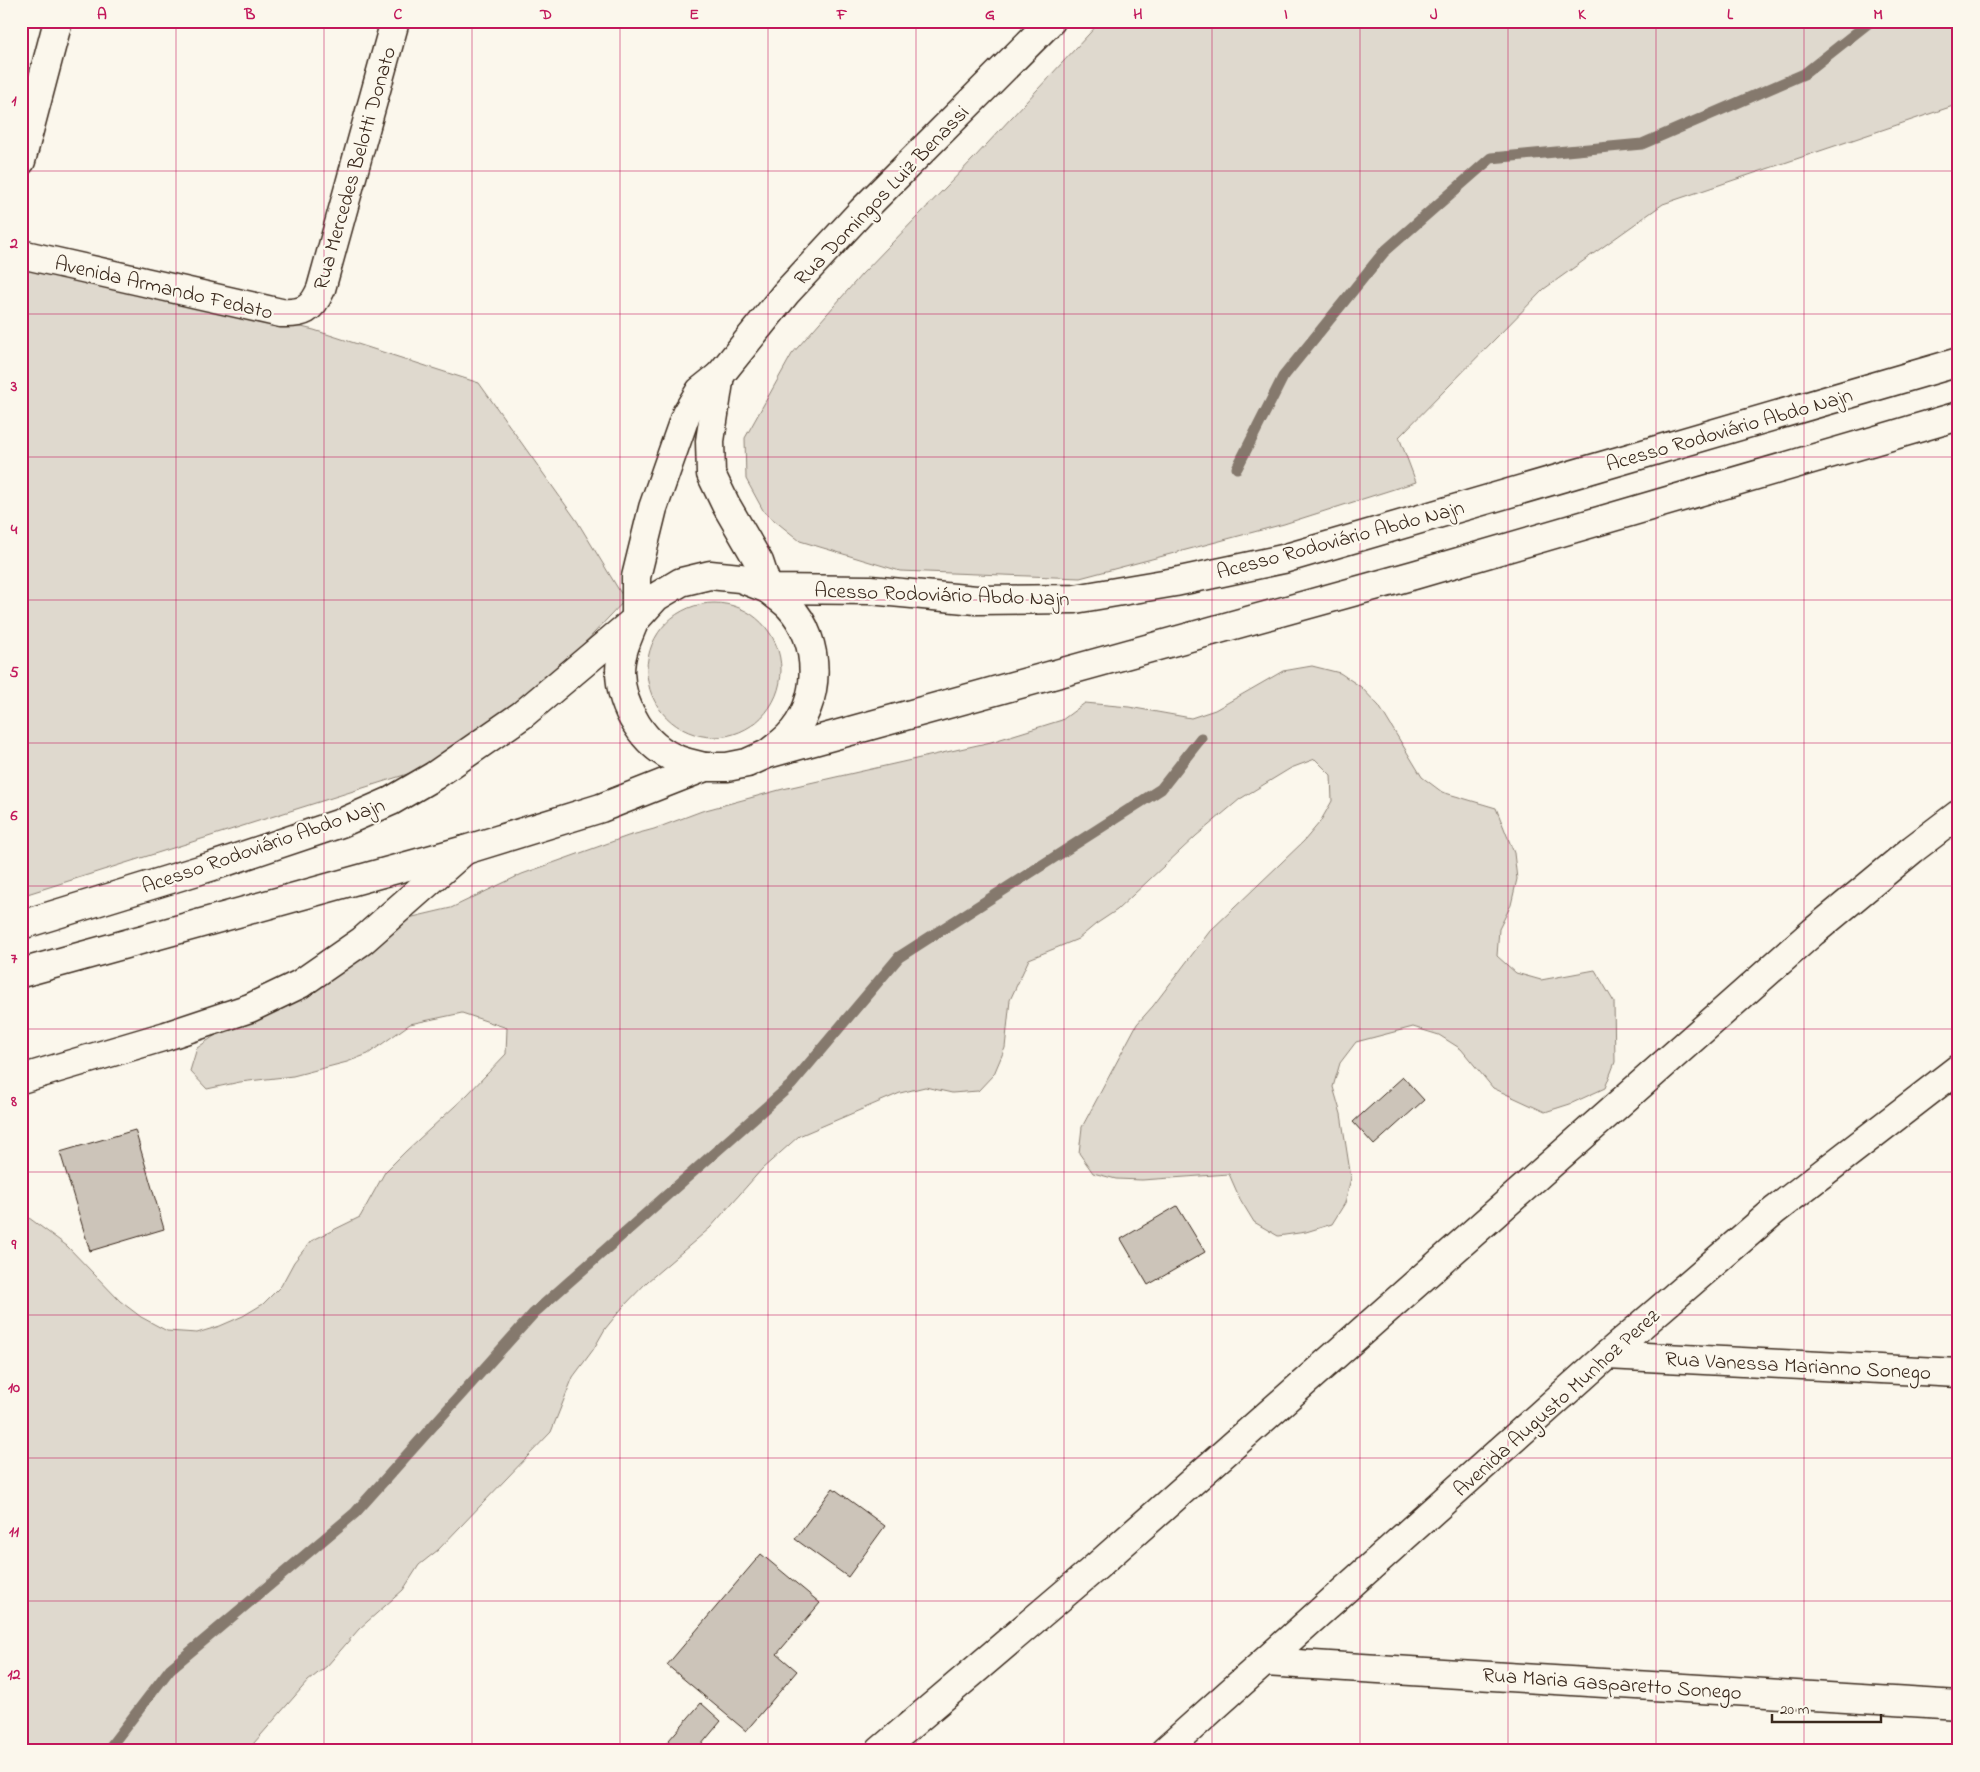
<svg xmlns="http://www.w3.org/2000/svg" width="1980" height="1772" font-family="'Indie Flower',sans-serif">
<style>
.green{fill:#dfd9ce;stroke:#8d8276}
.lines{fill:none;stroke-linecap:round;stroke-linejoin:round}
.stream{stroke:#85796d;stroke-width:11}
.building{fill:#ccc4b9;stroke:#3b2a1e}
.minor-casing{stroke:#3b2a1e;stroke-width:31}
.major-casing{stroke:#3b2a1e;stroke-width:31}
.minor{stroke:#fbf7ec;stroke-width:28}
.major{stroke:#fbf7ec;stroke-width:28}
.grid{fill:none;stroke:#c2185b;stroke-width:1;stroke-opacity:0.55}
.labels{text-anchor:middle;stroke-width:4.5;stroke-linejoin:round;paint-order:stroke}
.street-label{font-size:21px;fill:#3b2a1e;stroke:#fbf7ec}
.neatline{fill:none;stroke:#c2185b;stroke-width:2}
.grid-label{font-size:16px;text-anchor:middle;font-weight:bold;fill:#c2185b}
</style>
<rect width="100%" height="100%" fill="#fbf7ec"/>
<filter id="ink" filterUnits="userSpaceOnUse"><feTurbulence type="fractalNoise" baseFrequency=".02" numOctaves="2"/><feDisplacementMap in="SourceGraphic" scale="10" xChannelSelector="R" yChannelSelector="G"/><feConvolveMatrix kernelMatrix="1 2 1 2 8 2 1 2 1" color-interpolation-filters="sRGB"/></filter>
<g filter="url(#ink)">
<!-- green -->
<g class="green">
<polygon points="1101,21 1959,21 1959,104 1663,204 1544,289 1399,437 1416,482 1284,524 1080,578 900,571 800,541 764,512 746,479 745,438 792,354 862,274 974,158"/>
<polygon points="21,260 314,330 479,383 577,521 625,600 579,649 519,703 439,764 21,896"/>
<circle cx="714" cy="670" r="67"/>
<polygon points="1312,666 1340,673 1361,687 1379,706 1422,777 1442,792 1496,808 1514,853 1517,879 1511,905 1499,929 1497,956 1516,973 1541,980 1595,970 1614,1002 1615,1062 1605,1088 1570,1104 1545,1112 1493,1088 1461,1049 1439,1035 1413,1027 1356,1042 1340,1063 1333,1087 1341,1114 1351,1178 1345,1203 1332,1224 1306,1232 1278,1236 1254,1222 1240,1199 1229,1174 1142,1180 1116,1179 1093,1173 1079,1153 1082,1127 1137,1024 1153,1006 1210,931 1304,841 1320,822 1332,801 1331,775 1315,759 1291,768 1240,799 1196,836 1117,910 1096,924 1078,939 1029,959 1010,1000 1005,1048 994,1074 978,1091 952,1093 925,1087 900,1093 799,1136 762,1169 710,1228 648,1281 623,1307 605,1329 593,1350 573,1377 551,1432 438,1550 419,1565 403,1590 359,1629 327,1666 308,1681 247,1751 21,1751 21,1212 67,1246 120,1301 141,1317 167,1331 197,1333 220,1326 243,1316 263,1304 281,1286 294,1262 311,1241 360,1217 385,1172 406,1151 467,1095 506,1054 507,1028 462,1013 410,1024 368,1054 347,1062 293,1076 240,1082 207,1089 190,1071 197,1048 240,1018 400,920 451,908 522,874 628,836 654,829 702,811 783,789 991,742 1062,720 1085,703 1129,707 1191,718 1215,710 1283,671"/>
</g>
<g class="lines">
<!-- stream -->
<g class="stream">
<polyline points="1237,468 1283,377 1384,252 1491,158 1642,144 1804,74 1871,21"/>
<polyline points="107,1751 170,1669 355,1513 534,1313 791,1085 899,957 1161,789 1201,738"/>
</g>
</g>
<!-- building -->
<g class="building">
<polygon points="1403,1077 1424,1100 1374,1145 1353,1122"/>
<polygon points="135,1130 164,1229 90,1251 60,1152"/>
<polygon points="1177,1206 1205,1252 1148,1285 1121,1239"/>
<polygon points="833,1488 885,1526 848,1577 795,1539"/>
<polygon points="761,1554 820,1603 777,1654 797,1671 746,1731 667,1665"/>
<polygon points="701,1703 721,1721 696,1751 667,1751 663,1747"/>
</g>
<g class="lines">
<defs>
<g id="minor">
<polyline points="21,161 58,21"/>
<path d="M21,254L281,313C303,314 312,310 321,289L395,21"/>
<polyline points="720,375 710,441 711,474 726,505 759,562 768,589"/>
<polyline points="636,619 636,577 653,508 686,414 700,391 720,375 786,293 862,211 1051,21"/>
<polyline points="21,1079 166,1036 250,1008 300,984 362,941 465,850"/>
<polyline points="1607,1355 1959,1373"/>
<polyline points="1265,1662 1959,1705"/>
<polyline points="880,1751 1096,1567 1813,932 1913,849 1959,814"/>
<polyline points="1165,1751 1607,1355 1774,1211 1959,1068"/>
</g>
<g id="major">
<path d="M768,589C775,595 783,600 789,606C822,641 822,703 788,737C783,742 776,747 770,752"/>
<path d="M635,620C628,637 620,653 620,672C621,708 644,747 679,760C687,763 697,765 705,767"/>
<polyline points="21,925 213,866 341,823 391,801 434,776 522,715 636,619 656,597 681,582 710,575 740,578 768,589 870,590 976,600 1075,599 1175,582 1283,559 1959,362"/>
<polyline points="21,973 465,850 601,808 705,767 727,767 747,763 767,754 1414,575 1959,416"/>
</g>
</defs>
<!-- minor casing -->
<use href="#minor" class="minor-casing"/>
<!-- major casing -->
<use href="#major" class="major-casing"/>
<!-- minor -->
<use href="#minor" class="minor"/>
<!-- major -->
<use href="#major" class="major"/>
</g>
</g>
<!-- grid -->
<path class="grid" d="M176,21V1751M324,21V1751M472,21V1751M620,21V1751M768,21V1751M916,21V1751M1064,21V1751M1212,21V1751M1360,21V1751M1508,21V1751M1656,21V1751M1804,21V1751M21,171H1959M21,314H1959M21,457H1959M21,600H1959M21,743H1959M21,886H1959M21,1029H1959M21,1172H1959M21,1315H1959M21,1458H1959M21,1601H1959"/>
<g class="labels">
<!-- street labels -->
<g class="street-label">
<text transform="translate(354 168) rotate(-74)" y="7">Rua Mercedes Belotti Donato</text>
<text transform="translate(881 195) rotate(-46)" y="7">Rua Domingos Luiz Benassi</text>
<text transform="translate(164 287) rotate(13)" y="7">Avenida Armando Fedato</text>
<text transform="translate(1729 429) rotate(-16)" y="7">Acesso Rodoviário Abdo Najn</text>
<text transform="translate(1340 539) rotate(-15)" y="7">Acesso Rodoviário Abdo Najn</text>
<text transform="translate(942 594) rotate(2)" y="7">Acesso Rodoviário Abdo Najn</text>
<text transform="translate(263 845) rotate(-19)" y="7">Acesso Rodoviário Abdo Najn</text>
<text transform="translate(1798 1365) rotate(3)" y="7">Rua Vanessa Marianno Sonego</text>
<text transform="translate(1556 1402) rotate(-42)" y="7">Avenida Augusto Munhoz Perez</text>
<text transform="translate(1612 1683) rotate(4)" y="7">Rua Maria Gasparetto Sonego</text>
</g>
</g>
<!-- margin -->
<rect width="1980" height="1772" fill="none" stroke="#fbf7ec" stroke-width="55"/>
<!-- scale -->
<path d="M1772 1714v8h109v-8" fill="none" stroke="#3b2a1e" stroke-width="2.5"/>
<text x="1780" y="1714" font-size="15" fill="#3b2a1e" stroke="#fbf7ec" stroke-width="4" paint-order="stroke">20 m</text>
<rect x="28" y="28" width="1924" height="1716" class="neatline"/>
<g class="grid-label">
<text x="102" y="19">A</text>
<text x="250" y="19">B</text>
<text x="398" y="19">C</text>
<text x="546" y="19">D</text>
<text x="694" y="19">E</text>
<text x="842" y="19">F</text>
<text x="990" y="19">G</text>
<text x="1138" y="19">H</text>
<text x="1286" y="19">I</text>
<text x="1434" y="19">J</text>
<text x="1582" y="19">K</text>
<text x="1730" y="19">L</text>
<text x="1878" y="19">M</text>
<text x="14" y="105">1</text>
<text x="14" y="248">2</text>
<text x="14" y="391">3</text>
<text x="14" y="534">4</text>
<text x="14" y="677">5</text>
<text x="14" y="820">6</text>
<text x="14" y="963">7</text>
<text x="14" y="1106">8</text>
<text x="14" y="1249">9</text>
<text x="14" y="1392">10</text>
<text x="14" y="1536">11</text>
<text x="14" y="1679">12</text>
</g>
</svg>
